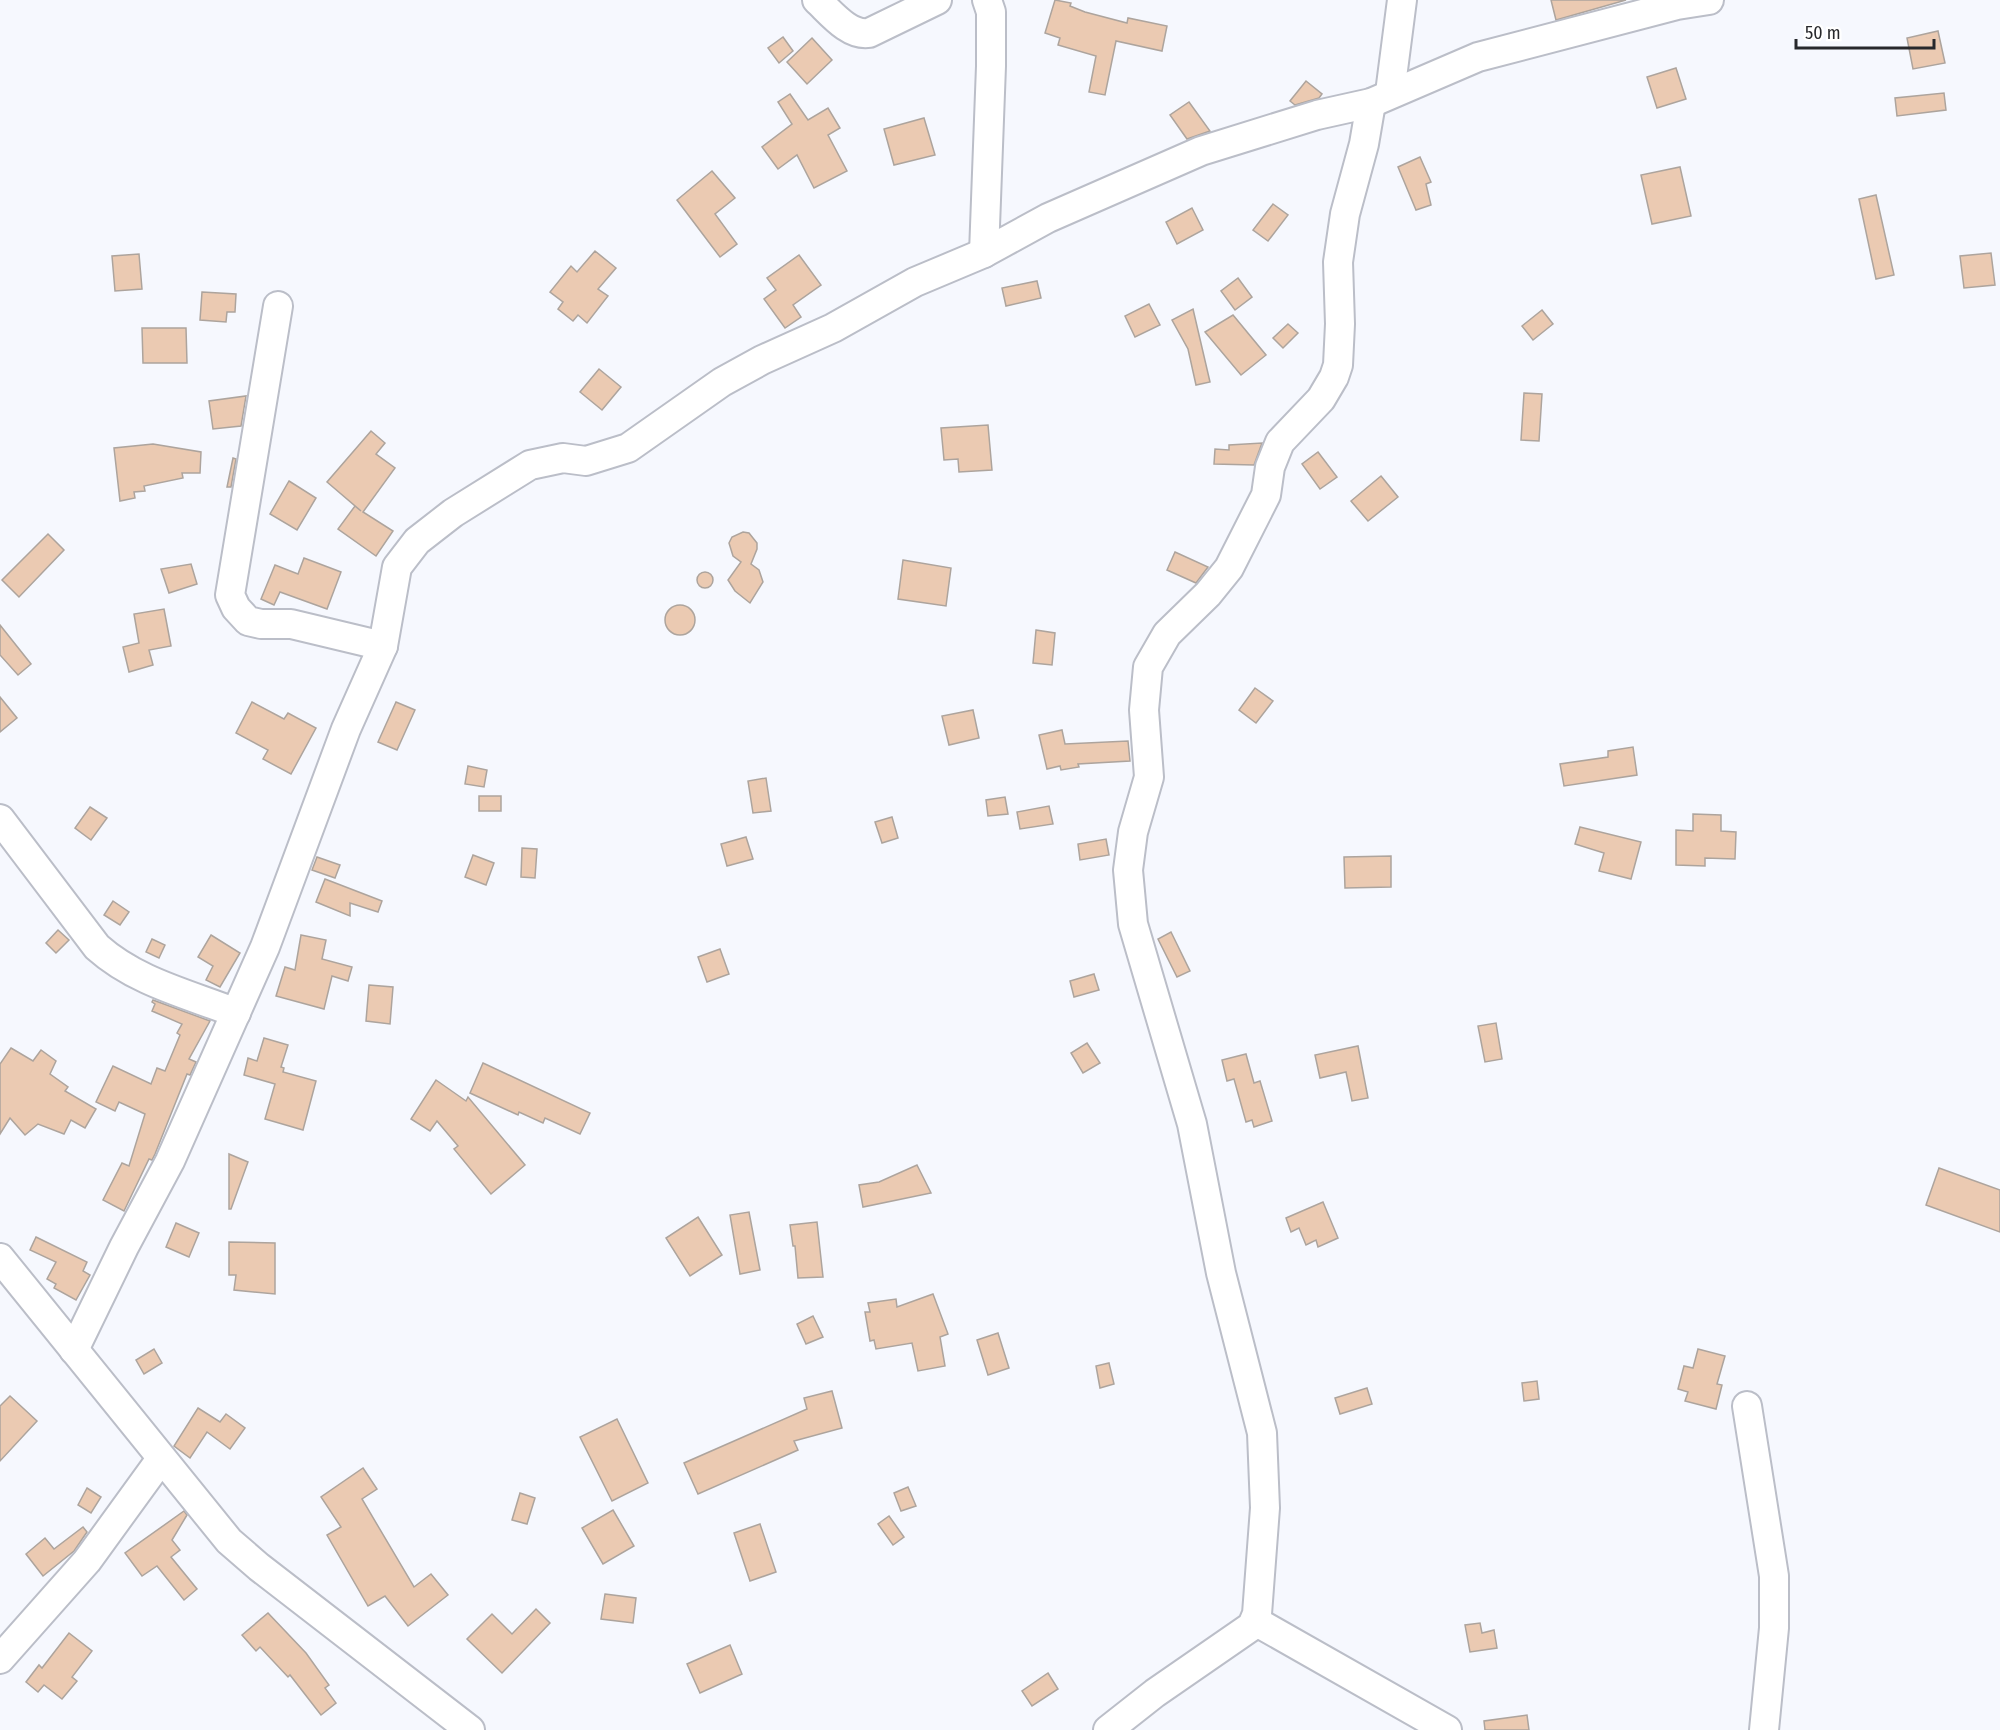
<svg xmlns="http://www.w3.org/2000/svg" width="2000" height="1730" font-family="'Fira Sans Condensed',sans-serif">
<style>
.building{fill:#ebcab2;stroke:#ada49d;stroke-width:1.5}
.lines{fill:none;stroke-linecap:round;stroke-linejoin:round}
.minor-casing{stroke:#bbbec8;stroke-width:32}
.minor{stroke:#fff;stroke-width:28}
</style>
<rect width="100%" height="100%" fill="#f6f8fe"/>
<!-- building -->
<g class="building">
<polygon points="1055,0 1071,3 1070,6 1085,12 1127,23 1128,18 1167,26 1162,51 1116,41 1105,95 1089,92 1096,56 1058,45 1060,38 1045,33"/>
<polygon points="1551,0 1626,0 1556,20"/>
<polygon points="1938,31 1945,63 1913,69 1907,38"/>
<polygon points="783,37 793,51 779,63 768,48"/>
<polygon points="812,38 832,60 807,84 787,62"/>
<polygon points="1676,68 1686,99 1657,108 1647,77"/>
<polygon points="1306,81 1322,94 1319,98 1295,105 1290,101"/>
<polygon points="1944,93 1946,110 1897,116 1895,98"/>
<polygon points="790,94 808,120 828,108 840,128 828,135 847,171 814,188 797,155 778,169 762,147 792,124 778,102"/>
<polygon points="1189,102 1210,131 1187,139 1170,115"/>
<polygon points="924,118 935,155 894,165 884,129"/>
<polygon points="1420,157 1431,182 1426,184 1431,205 1416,210 1398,167"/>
<polygon points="1680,167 1691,216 1652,224 1641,175"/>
<polygon points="712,171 735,198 715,214 737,244 720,257 677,200"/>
<polygon points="1876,195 1894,275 1876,279 1859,199"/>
<polygon points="1273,204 1288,215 1268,241 1253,230"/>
<polygon points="1192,208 1203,230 1177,244 1166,222"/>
<polygon points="595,251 616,268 598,289 608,296 587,323 578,315 573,321 558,309 563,302 550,292 571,266 577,272"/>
<polygon points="1991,253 1995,285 1964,288 1960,256"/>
<polygon points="139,254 142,289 115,291 112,256"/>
<polygon points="799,255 821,285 793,305 801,317 785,328 764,299 776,290 767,278"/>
<polygon points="1238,278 1252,297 1235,310 1221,291"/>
<polygon points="1037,281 1041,298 1006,306 1002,288"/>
<polygon points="202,292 236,294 235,312 227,312 226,322 200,320"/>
<polygon points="1149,304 1160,325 1135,337 1125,316"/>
<polygon points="1193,309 1210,382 1196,385 1188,349 1172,320"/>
<polygon points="1542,310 1553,324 1533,340 1522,326"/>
<polygon points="1233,315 1266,355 1241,375 1205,332"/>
<polygon points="1288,324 1298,333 1283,348 1273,338"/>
<polygon points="142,328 186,328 187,363 143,363"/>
<polygon points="599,369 621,387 602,410 580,392"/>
<polygon points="1524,393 1542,394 1539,441 1521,440"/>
<polygon points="246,396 241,426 213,429 209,401"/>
<polygon points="988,425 992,470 959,472 958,459 944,460 941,428"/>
<polygon points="371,431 385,443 376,454 395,468 363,512 393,531 376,556 338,529 355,506 361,511 327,482"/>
<polygon points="1262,443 1254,465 1214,464 1215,449 1229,450 1229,445"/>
<polygon points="153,444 201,452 200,473 182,473 183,478 144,486 145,491 134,492 135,498 120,501 114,448"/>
<polygon points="1318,452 1337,477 1320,489 1302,464"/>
<polygon points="233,458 236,459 231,487 227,487"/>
<polygon points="1381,476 1398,497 1368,521 1351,501"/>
<polygon points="289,481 316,498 297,530 270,514"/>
<polygon points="743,532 749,533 757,543 757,549 751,564 759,570 763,582 750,603 735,591 728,580 741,562 733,556 729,543 732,537"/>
<polygon points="48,534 64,550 19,597 2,580"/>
<polygon points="1175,552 1208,567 1196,583 1167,570"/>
<polygon points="304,558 341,572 327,609 280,592 274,605 261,599 275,565 298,574"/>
<polygon points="903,560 951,568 946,606 898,599"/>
<polygon points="191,564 197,584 169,593 161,569"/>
<circle cx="705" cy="580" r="8"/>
<circle cx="680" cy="620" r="15"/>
<polygon points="164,609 171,646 149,650 153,665 129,672 123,647 139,643 134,614"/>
<polygon points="0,625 31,664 18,675 0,655"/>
<polygon points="1036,630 1055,633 1052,665 1033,663"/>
<polygon points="1255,688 1273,701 1256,723 1239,710"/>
<polygon points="0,697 17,718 0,732"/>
<polygon points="252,702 284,719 288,713 316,728 291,774 263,759 268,750 236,733"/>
<polygon points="396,702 415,710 397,750 378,742"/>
<polygon points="973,710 979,738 949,745 942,716"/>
<polygon points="1062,730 1065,744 1128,741 1130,761 1078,764 1079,767 1061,770 1060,766 1047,769 1039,735"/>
<polygon points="1633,747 1637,775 1564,786 1560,764 1608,757 1608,751"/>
<polygon points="468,766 487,770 484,787 465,784"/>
<polygon points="766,778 771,811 753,813 748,781"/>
<rect x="479" y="796" width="22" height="15"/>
<polygon points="1005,797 1008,814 988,816 986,800"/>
<polygon points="1049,806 1053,824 1020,829 1017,812"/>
<polygon points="90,807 107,818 91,840 75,828"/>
<polygon points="1693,814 1721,815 1721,831 1736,832 1735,859 1705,858 1705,866 1676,865 1676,830 1693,831"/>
<polygon points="892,817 898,838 882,843 875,822"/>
<polygon points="1580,827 1641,842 1631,879 1599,871 1604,853 1575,844"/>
<polygon points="746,837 753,859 727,866 721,844"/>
<polygon points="1106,839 1109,855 1080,860 1078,844"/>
<polygon points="522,848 537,849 535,878 521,877"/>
<polygon points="473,855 494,863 486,885 465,877"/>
<polygon points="1391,856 1391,887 1345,888 1344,857"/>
<polygon points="317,857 340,865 335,878 312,870"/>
<polygon points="325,879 382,901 378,912 350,903 350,916 316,902"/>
<polygon points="113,901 129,912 120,925 104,915"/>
<polygon points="58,930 69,940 56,953 46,943"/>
<polygon points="1171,932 1190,971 1177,977 1158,939"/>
<polygon points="211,935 240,953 220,987 206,980 213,966 198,957"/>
<polygon points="301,935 326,940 322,959 352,967 348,981 332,976 324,1009 276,996 285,967 295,970"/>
<polygon points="152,939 165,945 159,958 146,952"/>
<polygon points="720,949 729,974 707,982 698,957"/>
<polygon points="1094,974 1099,990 1074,997 1070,981"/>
<polygon points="369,985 393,987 390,1024 366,1021"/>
<polygon points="153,1000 210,1021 189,1059 196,1062 190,1075 187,1074 155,1154 152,1160 149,1159 124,1211 103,1200 122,1163 129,1166 145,1114 119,1102 115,1111 96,1102 113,1066 151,1084 157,1068 165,1071 180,1035 177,1033 182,1024 152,1011 155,1004 152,1002"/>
<polygon points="1496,1023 1502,1059 1485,1062 1478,1026"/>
<polygon points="264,1038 288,1045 281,1067 284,1068 283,1072 316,1081 303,1130 265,1119 275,1084 244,1075 248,1058 257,1061"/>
<polygon points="1087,1043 1100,1063 1083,1073 1071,1053"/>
<polygon points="1358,1046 1368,1098 1352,1101 1346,1072 1320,1078 1315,1055"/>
<polygon points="11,1048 33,1061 41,1050 56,1061 50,1074 68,1087 65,1091 96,1109 85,1128 71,1120 64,1134 38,1124 25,1135 10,1118 0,1134 0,1064"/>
<polygon points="1246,1054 1254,1083 1260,1081 1272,1121 1254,1127 1252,1120 1246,1122 1234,1079 1227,1081 1222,1060"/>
<polygon points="483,1063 590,1113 580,1134 545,1118 543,1123 519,1112 518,1115 470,1093"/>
<polygon points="436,1080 466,1101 468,1097 525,1165 491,1194 454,1149 458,1146 437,1121 430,1131 411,1119"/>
<polygon points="229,1154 248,1162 231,1209 229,1209"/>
<polygon points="917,1165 931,1193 863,1207 859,1185 879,1182"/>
<polygon points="1939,1168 2000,1190 2000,1232 1926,1205"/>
<polygon points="1323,1202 1338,1238 1318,1247 1316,1240 1306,1245 1299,1228 1291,1232 1286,1218"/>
<polygon points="749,1212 760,1270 740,1274 730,1215"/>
<polygon points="698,1217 722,1255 690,1276 666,1238"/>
<polygon points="817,1222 823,1277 798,1278 795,1246 793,1246 790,1225"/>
<polygon points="176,1223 199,1233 189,1257 166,1247"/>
<polygon points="36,1237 87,1262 83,1271 90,1275 76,1300 54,1288 56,1284 47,1279 56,1262 30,1250"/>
<polygon points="229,1242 275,1243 275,1294 234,1290 236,1275 229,1275"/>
<polygon points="933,1294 948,1334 940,1337 945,1366 918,1371 912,1343 876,1349 874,1340 870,1341 865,1312 870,1312 868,1303 896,1299 897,1307"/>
<polygon points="813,1316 823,1337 806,1344 797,1324"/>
<polygon points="998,1333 1009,1368 988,1375 977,1340"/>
<polygon points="154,1349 162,1363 144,1374 136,1360"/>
<polygon points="1698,1349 1725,1356 1717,1384 1722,1385 1716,1409 1685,1401 1688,1392 1678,1389 1684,1366 1693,1368"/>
<polygon points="1109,1363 1114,1384 1100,1388 1096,1366"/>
<polygon points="1537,1381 1539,1399 1524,1401 1522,1383"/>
<polygon points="1367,1388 1372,1404 1340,1414 1335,1398"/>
<polygon points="832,1391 842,1428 794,1441 798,1450 698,1494 684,1463 807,1409 804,1398"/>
<polygon points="10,1396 37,1421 0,1461 0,1406"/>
<polygon points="198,1408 220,1422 226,1414 245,1428 230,1449 207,1432 190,1458 174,1446"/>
<polygon points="617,1419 648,1483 612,1501 580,1437"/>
<polygon points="363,1468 377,1489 362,1499 414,1587 431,1574 448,1595 408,1626 385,1596 368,1606 327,1535 341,1527 321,1497"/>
<polygon points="908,1487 916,1506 901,1511 894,1493"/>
<polygon points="87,1488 101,1497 91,1513 78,1505"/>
<polygon points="520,1493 535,1498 527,1524 512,1520"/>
<polygon points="613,1510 634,1546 603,1564 582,1528"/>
<polygon points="184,1511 187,1515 172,1540 180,1550 171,1557 197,1589 184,1600 157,1566 142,1576 125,1553"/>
<polygon points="889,1516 904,1537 893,1545 878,1524"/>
<polygon points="760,1524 776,1572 750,1581 734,1533"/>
<polygon points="83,1527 87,1532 74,1551 43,1576 26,1554 45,1538 54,1549"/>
<polygon points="605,1594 636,1598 633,1623 601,1619"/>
<polygon points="536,1609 550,1623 502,1673 467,1639 492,1614 512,1634"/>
<polygon points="268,1613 306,1653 329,1685 325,1688 336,1703 321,1715 290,1675 288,1677 260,1647 256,1651 242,1635"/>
<polygon points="1480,1623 1482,1633 1494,1630 1497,1648 1470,1652 1465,1625"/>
<polygon points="69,1633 92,1651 72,1677 77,1681 62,1699 44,1685 38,1692 26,1682 39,1665 42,1668"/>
<polygon points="730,1645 742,1674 700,1693 687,1664"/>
<polygon points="1048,1673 1058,1689 1032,1706 1022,1691"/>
<polygon points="1527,1715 1529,1730 1485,1730 1484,1721"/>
</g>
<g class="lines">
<defs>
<g id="minor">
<path d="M817,0C831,13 849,36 869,33L937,0"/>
<polyline points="1390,93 1402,0"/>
<polyline points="984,253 991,66 991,12 987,0"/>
<polyline points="278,306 230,595 236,608 248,621 261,624 291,624 383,646"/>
<path d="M0,819L97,947C136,982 188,994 236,1013"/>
<polyline points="0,1258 229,1541 259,1567 470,1730"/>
<polyline points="74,1350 124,1247 170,1161 265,947 346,729 383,646 397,567 417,541 453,513 530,465 563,458 586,461 628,448 722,382 762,360 833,328 915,282 984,253 1048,218 1201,151 1317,115 1371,103 1478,57 1677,5 1709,0"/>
<polyline points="1747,1406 1774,1576 1774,1628 1764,1730"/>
<polyline points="1255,1621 1447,1730"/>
<polyline points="0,1659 87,1561 161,1459"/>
<polyline points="1108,1730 1155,1693 1252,1626 1257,1614 1265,1508 1262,1433 1221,1273 1192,1124 1133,924 1128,870 1133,832 1149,777 1144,710 1148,667 1167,634 1208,594 1229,568 1266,495 1270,467 1280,442 1321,399 1334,377 1338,365 1340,324 1338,262 1345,214 1364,144 1371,103"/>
</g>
</defs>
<!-- minor casing -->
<use href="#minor" class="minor-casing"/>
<!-- minor -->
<use href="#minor" class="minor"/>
</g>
<!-- scale -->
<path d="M1796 39v9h138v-9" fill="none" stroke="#27282c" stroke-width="3"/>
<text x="1805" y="39" font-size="18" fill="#27282c" stroke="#ffffff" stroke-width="4.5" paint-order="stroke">50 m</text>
</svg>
